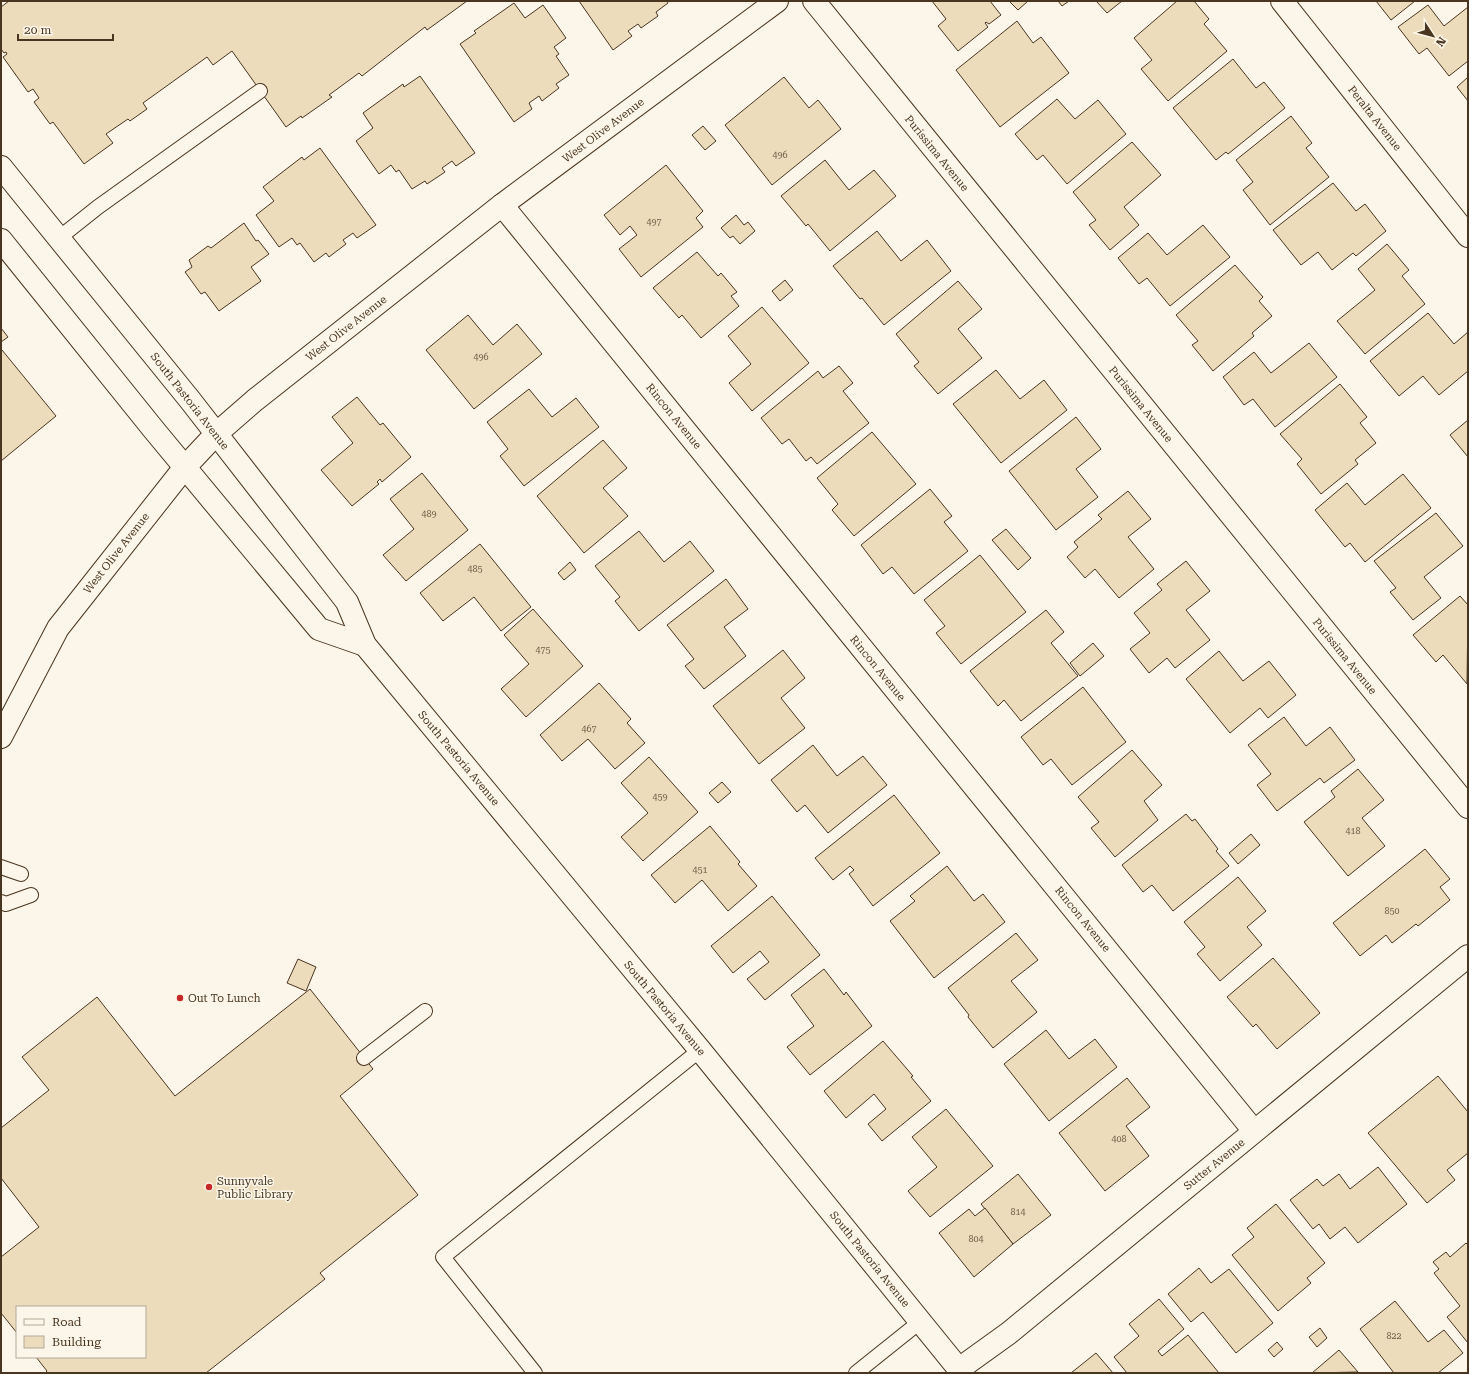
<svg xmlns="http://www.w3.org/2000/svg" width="1469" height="1374" font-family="'Roboto Serif',serif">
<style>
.building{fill:#ecdcbc;stroke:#4a3520}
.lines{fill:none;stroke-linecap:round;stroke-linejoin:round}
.lane-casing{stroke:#4a3520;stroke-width:16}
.street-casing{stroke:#4a3520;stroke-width:24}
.secondary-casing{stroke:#4a3520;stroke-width:24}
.lane{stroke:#fbf6e9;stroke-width:14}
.street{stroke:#fbf6e9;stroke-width:22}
.secondary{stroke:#fbf6e9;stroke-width:22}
.poi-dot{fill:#c62828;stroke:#fbf6e9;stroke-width:1.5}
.labels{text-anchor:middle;stroke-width:3;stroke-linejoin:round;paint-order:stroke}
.number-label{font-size:9px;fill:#725f47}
.street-label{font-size:11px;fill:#4a3520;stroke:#fbf6e9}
.poi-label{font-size:11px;fill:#4a3520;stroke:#fbf6e9;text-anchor:start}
</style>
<rect width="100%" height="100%" fill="#fbf6e9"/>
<!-- building -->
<g class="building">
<polygon points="9,1 467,1 427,30 425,27 362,76 359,73 329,95 332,97 302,118 301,116 286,127 232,51 213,65 207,57 143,103 147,109 130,121 128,119 106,134 113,143 84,164 53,122 50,124 34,102 39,98 33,89 28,92 3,57 7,54 6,52 4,53 1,49 1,7"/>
<polygon points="579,1 667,1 668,3 656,12 658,16 641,28 638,24 628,31 632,36 613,50"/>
<polygon points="932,1 990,1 1001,15 989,24 986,22 985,23 988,27 958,51 938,26 946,19"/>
<polygon points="1009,1 1028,1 1018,10"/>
<polygon points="1058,1 1069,1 1062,6"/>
<polygon points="1096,1 1122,1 1107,13"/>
<polygon points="1177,1 1194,1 1209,19 1204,24 1227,51 1168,101 1141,69 1152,60 1134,38"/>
<polygon points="1376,1 1415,1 1391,20"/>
<polygon points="514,3 525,18 543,5 566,38 554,47 559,54 556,56 569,75 556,84 559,88 542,101 539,96 529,103 532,109 514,122 460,44 476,33 474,31"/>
<polygon points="1428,5 1444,26 1468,7 1468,61 1449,76 1427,48 1419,54 1398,27"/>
<polygon points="1017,21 1033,43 1041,37 1069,73 1000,127 956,70"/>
<polygon points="1233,59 1256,88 1264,82 1285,108 1228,154 1226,152 1216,160 1173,108"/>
<polygon points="420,76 475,153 456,166 452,161 442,168 445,172 427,184 425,181 412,189 399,170 396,172 391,165 379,174 356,141 373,128 363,113 403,84 404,87"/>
<polygon points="784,77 809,108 818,100 841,129 772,185 725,125"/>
<polygon points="1468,77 1468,101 1457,87"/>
<polygon points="1057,99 1075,119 1098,100 1126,134 1067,184 1043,155 1037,160 1015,134"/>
<polygon points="1291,116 1312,143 1306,148 1329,177 1270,225 1243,190 1253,182 1236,160"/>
<polygon points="703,126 716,141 705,150 692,135"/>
<polygon points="1132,142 1161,175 1124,207 1139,225 1110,250 1089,225 1096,220 1073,192"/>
<polygon points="320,148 376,225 357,238 353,233 343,240 346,244 329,257 326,253 314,262 300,243 297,245 292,238 279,247 256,215 274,201 263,187 302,157 304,160"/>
<polygon points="825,160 849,190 874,170 896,196 830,251 808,224 806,226 781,196"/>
<polygon points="666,165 703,211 696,218 703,227 641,277 619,249 637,235 630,226 620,235 604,215"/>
<polygon points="1333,183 1356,211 1365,204 1386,231 1356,256 1353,253 1332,270 1318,252 1301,265 1273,230"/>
<polygon points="736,215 744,225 748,222 755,231 740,244 733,236 730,238 721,228"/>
<polygon points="244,223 256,241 258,240 269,254 251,267 261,281 219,311 205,292 201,294 185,272 192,267 189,260 208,246 211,248"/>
<polygon points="1203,225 1230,257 1170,306 1147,278 1139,284 1118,258 1148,233 1167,255"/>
<polygon points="877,231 901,261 927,240 951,271 884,325 862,298 860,299 833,266"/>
<polygon points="1387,244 1409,270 1402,276 1425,304 1365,354 1337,321 1375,290 1358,269"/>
<polygon points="697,252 718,276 721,273 737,292 731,296 739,306 701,338 682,315 679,318 653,288"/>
<polygon points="1235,265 1263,297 1259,301 1272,316 1252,333 1254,336 1213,371 1192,345 1198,341 1176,315"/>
<polygon points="785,280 793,290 780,301 772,291"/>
<polygon points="958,281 982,309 958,329 982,358 938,394 914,366 919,362 896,334"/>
<polygon points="762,307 809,363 752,411 729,383 751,364 728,336"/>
<polygon points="1428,313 1454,344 1468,332 1468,371 1439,395 1423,376 1399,396 1370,361"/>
<polygon points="468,315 493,345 517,324 542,354 474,409 426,350"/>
<polygon points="1,328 8,337 1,342"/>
<polygon points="1309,343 1337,377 1275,427 1253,399 1244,405 1223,377 1254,352 1271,373"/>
<polygon points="2,350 56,416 1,461 1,351"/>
<polygon points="839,366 853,383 843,391 869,423 817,464 811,457 806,461 789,439 782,444 761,418 818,371 823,378"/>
<polygon points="996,370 1020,399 1044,380 1067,410 1001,463 953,404"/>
<polygon points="1340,384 1367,417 1360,423 1376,443 1355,460 1358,464 1321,494 1297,464 1302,459 1280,434"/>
<polygon points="529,389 552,417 576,398 599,427 524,486 500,456 508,449 487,422"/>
<polygon points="357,397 380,425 383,423 411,457 382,482 380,479 377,482 379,484 352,506 321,470 353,443 332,417"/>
<polygon points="1076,417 1101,449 1076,469 1098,497 1056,530 1009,471"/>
<polygon points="1468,420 1468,457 1450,435"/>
<polygon points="872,432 916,484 854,536 832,510 838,504 817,478"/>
<polygon points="603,440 627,468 603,488 628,516 584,553 537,496"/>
<polygon points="422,473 468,530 406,581 383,555 414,529 390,499"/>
<polygon points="1403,474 1431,508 1365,562 1350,543 1345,547 1315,510 1347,483 1365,505"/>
<polygon points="930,489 952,516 944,522 968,551 914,594 892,567 883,574 861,545"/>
<polygon points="1128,491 1151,519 1128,537 1154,569 1119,598 1095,569 1085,578 1067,557 1078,547 1074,542 1102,519 1098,515"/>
<polygon points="1436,513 1463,546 1424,577 1441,598 1413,620 1390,592 1396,588 1374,561"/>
<polygon points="1006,529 1031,558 1018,570 992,540"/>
<polygon points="639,531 664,562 690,541 714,571 639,631 615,601 620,597 595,566"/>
<polygon points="480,544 531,607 501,631 474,597 443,621 420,593"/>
<polygon points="980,555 1026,612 961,664 936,633 945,626 924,600"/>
<polygon points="1186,561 1210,591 1186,610 1210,640 1175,668 1167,658 1149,673 1130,649 1150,633 1134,613 1162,590 1157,584"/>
<polygon points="570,562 576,570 564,580 558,573"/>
<polygon points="726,579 748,609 724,627 746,656 704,689 685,666 694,659 667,625"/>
<polygon points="1460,596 1468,605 1467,684 1443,655 1436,662 1413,635"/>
<polygon points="533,609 583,666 526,717 501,689 529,664 504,635"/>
<polygon points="1046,610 1064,632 1051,643 1078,676 1021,721 1004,700 998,706 970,671"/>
<polygon points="1093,643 1104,656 1080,676 1070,663"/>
<polygon points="783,650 805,678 781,698 805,728 759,764 713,706"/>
<polygon points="1219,651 1243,681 1269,661 1296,695 1268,718 1260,708 1230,733 1186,679"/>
<polygon points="599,683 631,719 627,723 645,743 615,769 588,739 562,761 540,735"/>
<polygon points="1083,687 1126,742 1072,785 1051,759 1043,765 1021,737"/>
<polygon points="1284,717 1306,746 1330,727 1355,760 1324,783 1320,778 1277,811 1257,785 1271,774 1248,745"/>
<polygon points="813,745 837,776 863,756 887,785 828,833 805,805 797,812 771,780"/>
<polygon points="1132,750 1162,785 1144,801 1158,820 1115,857 1091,828 1099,822 1078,797"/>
<polygon points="649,757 698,812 643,861 621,837 648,813 621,783"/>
<polygon points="1358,769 1384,800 1362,818 1385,846 1348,876 1304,822 1335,797 1331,791"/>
<polygon points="722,782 731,792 718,803 709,793"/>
<polygon points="894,795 940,853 873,906 849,874 854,870 850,866 833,880 815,858"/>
<polygon points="1186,814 1192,821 1195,819 1218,849 1216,851 1229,866 1173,911 1152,885 1143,892 1122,865"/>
<polygon points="710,826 740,862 738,864 757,886 728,911 702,880 675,903 651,875"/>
<polygon points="1251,834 1260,845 1238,864 1229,853"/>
<polygon points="1425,849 1450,879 1440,887 1450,900 1418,926 1416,924 1392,943 1386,935 1360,956 1333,923"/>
<polygon points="947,866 974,901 983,894 1005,922 934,978 890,921 915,901 910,896"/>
<polygon points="1238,877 1266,911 1247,927 1262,945 1220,981 1197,954 1205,947 1184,922"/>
<polygon points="772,896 820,955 765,1000 747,979 769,962 760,951 733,973 711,946"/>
<polygon points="1016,933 1038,960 1011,981 1037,1012 993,1048 968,1017 969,1015 948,988"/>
<polygon points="1273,958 1320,1013 1277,1049 1256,1024 1253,1027 1227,997"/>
<polygon points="298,959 316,967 306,991 287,983"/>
<polygon points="824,969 844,995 846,992 872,1026 810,1075 787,1047 814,1026 791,995"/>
<polygon points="310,989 373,1069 340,1096 418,1195 320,1273 325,1279 206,1373 45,1373 47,1371 36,1357 145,1357 145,1307 17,1307 17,1333 1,1313 1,1257 39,1227 1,1178 1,1128 49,1090 22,1057 97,997 175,1096"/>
<polygon points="1046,1030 1069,1059 1095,1039 1117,1067 1049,1121 1004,1064"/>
<polygon points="883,1041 913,1076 911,1077 931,1101 882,1141 868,1124 886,1109 874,1094 846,1118 824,1091"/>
<polygon points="1438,1076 1468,1112 1468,1153 1447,1170 1455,1180 1427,1203 1368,1133"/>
<polygon points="1127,1078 1150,1107 1126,1126 1149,1156 1105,1191 1059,1133"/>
<polygon points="946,1109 993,1166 930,1217 908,1191 937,1167 912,1137"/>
<polygon points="1378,1167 1407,1204 1358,1243 1345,1227 1330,1239 1319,1224 1313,1229 1290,1200 1317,1179 1323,1186 1339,1174 1350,1189"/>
<polygon points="1018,1174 1051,1215 1013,1244 981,1204"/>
<polygon points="1276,1204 1325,1263 1307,1278 1311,1283 1278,1311 1232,1255 1254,1237 1247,1228"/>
<polygon points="985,1208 1013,1244 974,1277 939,1233 969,1209 975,1216"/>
<polygon points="1466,1243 1468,1245 1468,1343 1447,1317 1460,1306 1434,1273 1439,1269 1433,1262 1446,1252 1450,1257"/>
<polygon points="1199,1268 1211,1283 1229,1269 1273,1323 1236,1353 1203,1312 1191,1322 1168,1294"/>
<polygon points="1159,1299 1184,1329 1158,1351 1162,1356 1188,1335 1219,1373 1127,1373 1114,1357 1139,1336 1129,1324"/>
<polygon points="1395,1301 1428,1342 1444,1330 1463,1353 1438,1373 1394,1373 1360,1329"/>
<polygon points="1320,1328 1327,1338 1317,1347 1309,1337"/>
<polygon points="1277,1342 1283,1349 1274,1357 1268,1350"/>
<polygon points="1339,1350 1358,1372 1312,1373"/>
<polygon points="1096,1353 1113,1373 1071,1373"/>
</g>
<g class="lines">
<defs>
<g id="lane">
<polyline points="59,238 98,207 260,91"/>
<polyline points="1,867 21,874"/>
<polyline points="1,902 6,904 31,895"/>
<polyline points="364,1058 425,1011"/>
<polyline points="535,1373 443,1257 700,1050"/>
<polyline points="856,1373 921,1321"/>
</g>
<g id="street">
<polyline points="814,1 1468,807"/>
<polyline points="1282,1 1468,236"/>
<polyline points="502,205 1254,1131"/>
<polyline points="1,737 58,628 185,467 216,434 255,400 502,205 777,1"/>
<polyline points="959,1369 1009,1333 1468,956"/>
</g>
<g id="secondary">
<polyline points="1,167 190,400 347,602 365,645 700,1050 962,1373"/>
<polyline points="1,240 154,430 319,629 365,645"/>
</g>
</defs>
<!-- lane casing -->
<use href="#lane" class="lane-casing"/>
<!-- street casing -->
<use href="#street" class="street-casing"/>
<!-- secondary casing -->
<use href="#secondary" class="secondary-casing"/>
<!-- lane -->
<use href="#lane" class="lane"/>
<!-- street -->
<use href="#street" class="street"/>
<!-- secondary -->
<use href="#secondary" class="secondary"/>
</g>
<!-- markers -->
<g class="poi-dot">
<circle cx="180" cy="998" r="4"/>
<circle cx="209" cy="1187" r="4"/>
</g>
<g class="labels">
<!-- number labels -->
<g class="number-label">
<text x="780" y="158">496</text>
<text x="654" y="225">497</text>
<text x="481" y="360">496</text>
<text x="429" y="517">489</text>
<text x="475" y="572">485</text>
<text x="543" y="653">475</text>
<text x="589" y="732">467</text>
<text x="660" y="800">459</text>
<text x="1353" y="834">418</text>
<text x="700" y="873">451</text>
<text x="1392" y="914">850</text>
<text x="1119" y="1142">408</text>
<text x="1018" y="1215">814</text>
<text x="976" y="1242">804</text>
<text x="1394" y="1339">822</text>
</g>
<!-- street labels -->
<g class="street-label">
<text transform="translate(1375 118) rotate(52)" y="4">Peralta Avenue</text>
<text transform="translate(603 130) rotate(-37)" y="4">West Olive Avenue</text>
<text transform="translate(937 153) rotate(51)" y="4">Purissima Avenue</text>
<text transform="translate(346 328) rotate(-38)" y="4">West Olive Avenue</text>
<text transform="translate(190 401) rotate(52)" y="4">South Pastoria Avenue</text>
<text transform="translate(1141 404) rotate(51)" y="4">Purissima Avenue</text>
<text transform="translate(674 416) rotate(51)" y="4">Rincon Avenue</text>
<text transform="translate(116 553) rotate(-52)" y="4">West Olive Avenue</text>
<text transform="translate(1345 656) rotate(51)" y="4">Purissima Avenue</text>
<text transform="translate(878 668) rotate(51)" y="4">Rincon Avenue</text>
<text transform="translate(459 758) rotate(50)" y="4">South Pastoria Avenue</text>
<text transform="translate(1083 919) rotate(51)" y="4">Rincon Avenue</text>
<text transform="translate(665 1008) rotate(50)" y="4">South Pastoria Avenue</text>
<text transform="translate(1214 1164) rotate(-39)" y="4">Sutter Avenue</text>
<text transform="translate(870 1259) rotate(51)" y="4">South Pastoria Avenue</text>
</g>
<!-- poi labels -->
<g class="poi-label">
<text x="188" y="1002">Out To Lunch</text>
<text x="217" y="1185">Sunnyvale<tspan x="217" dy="13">Public Library</tspan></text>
</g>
</g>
<!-- border -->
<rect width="1469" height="1374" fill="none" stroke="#4a3520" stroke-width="4"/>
<!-- legend -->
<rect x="16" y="1306" width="130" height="52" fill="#fbf6e9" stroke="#b4a999"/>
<rect x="24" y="1319" width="20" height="6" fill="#fbf6e9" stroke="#b4a999"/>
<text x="52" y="1326" font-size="12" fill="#4a3520">Road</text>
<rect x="24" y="1336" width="20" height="12" fill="#ecdcbc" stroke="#b4a999"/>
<text x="52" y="1346" font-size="12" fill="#4a3520">Building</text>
<!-- north arrow -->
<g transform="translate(1433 36) rotate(126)" stroke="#fbf6e9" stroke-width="3" paint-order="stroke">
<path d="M0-3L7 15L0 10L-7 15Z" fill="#4a3520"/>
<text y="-6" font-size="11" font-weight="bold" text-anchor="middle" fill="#4a3520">N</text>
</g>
<!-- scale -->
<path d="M18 34v6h95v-6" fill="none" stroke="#4a3520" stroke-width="2"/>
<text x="24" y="34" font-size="12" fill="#4a3520" stroke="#fbf6e9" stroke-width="3" paint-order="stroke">20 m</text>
</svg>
